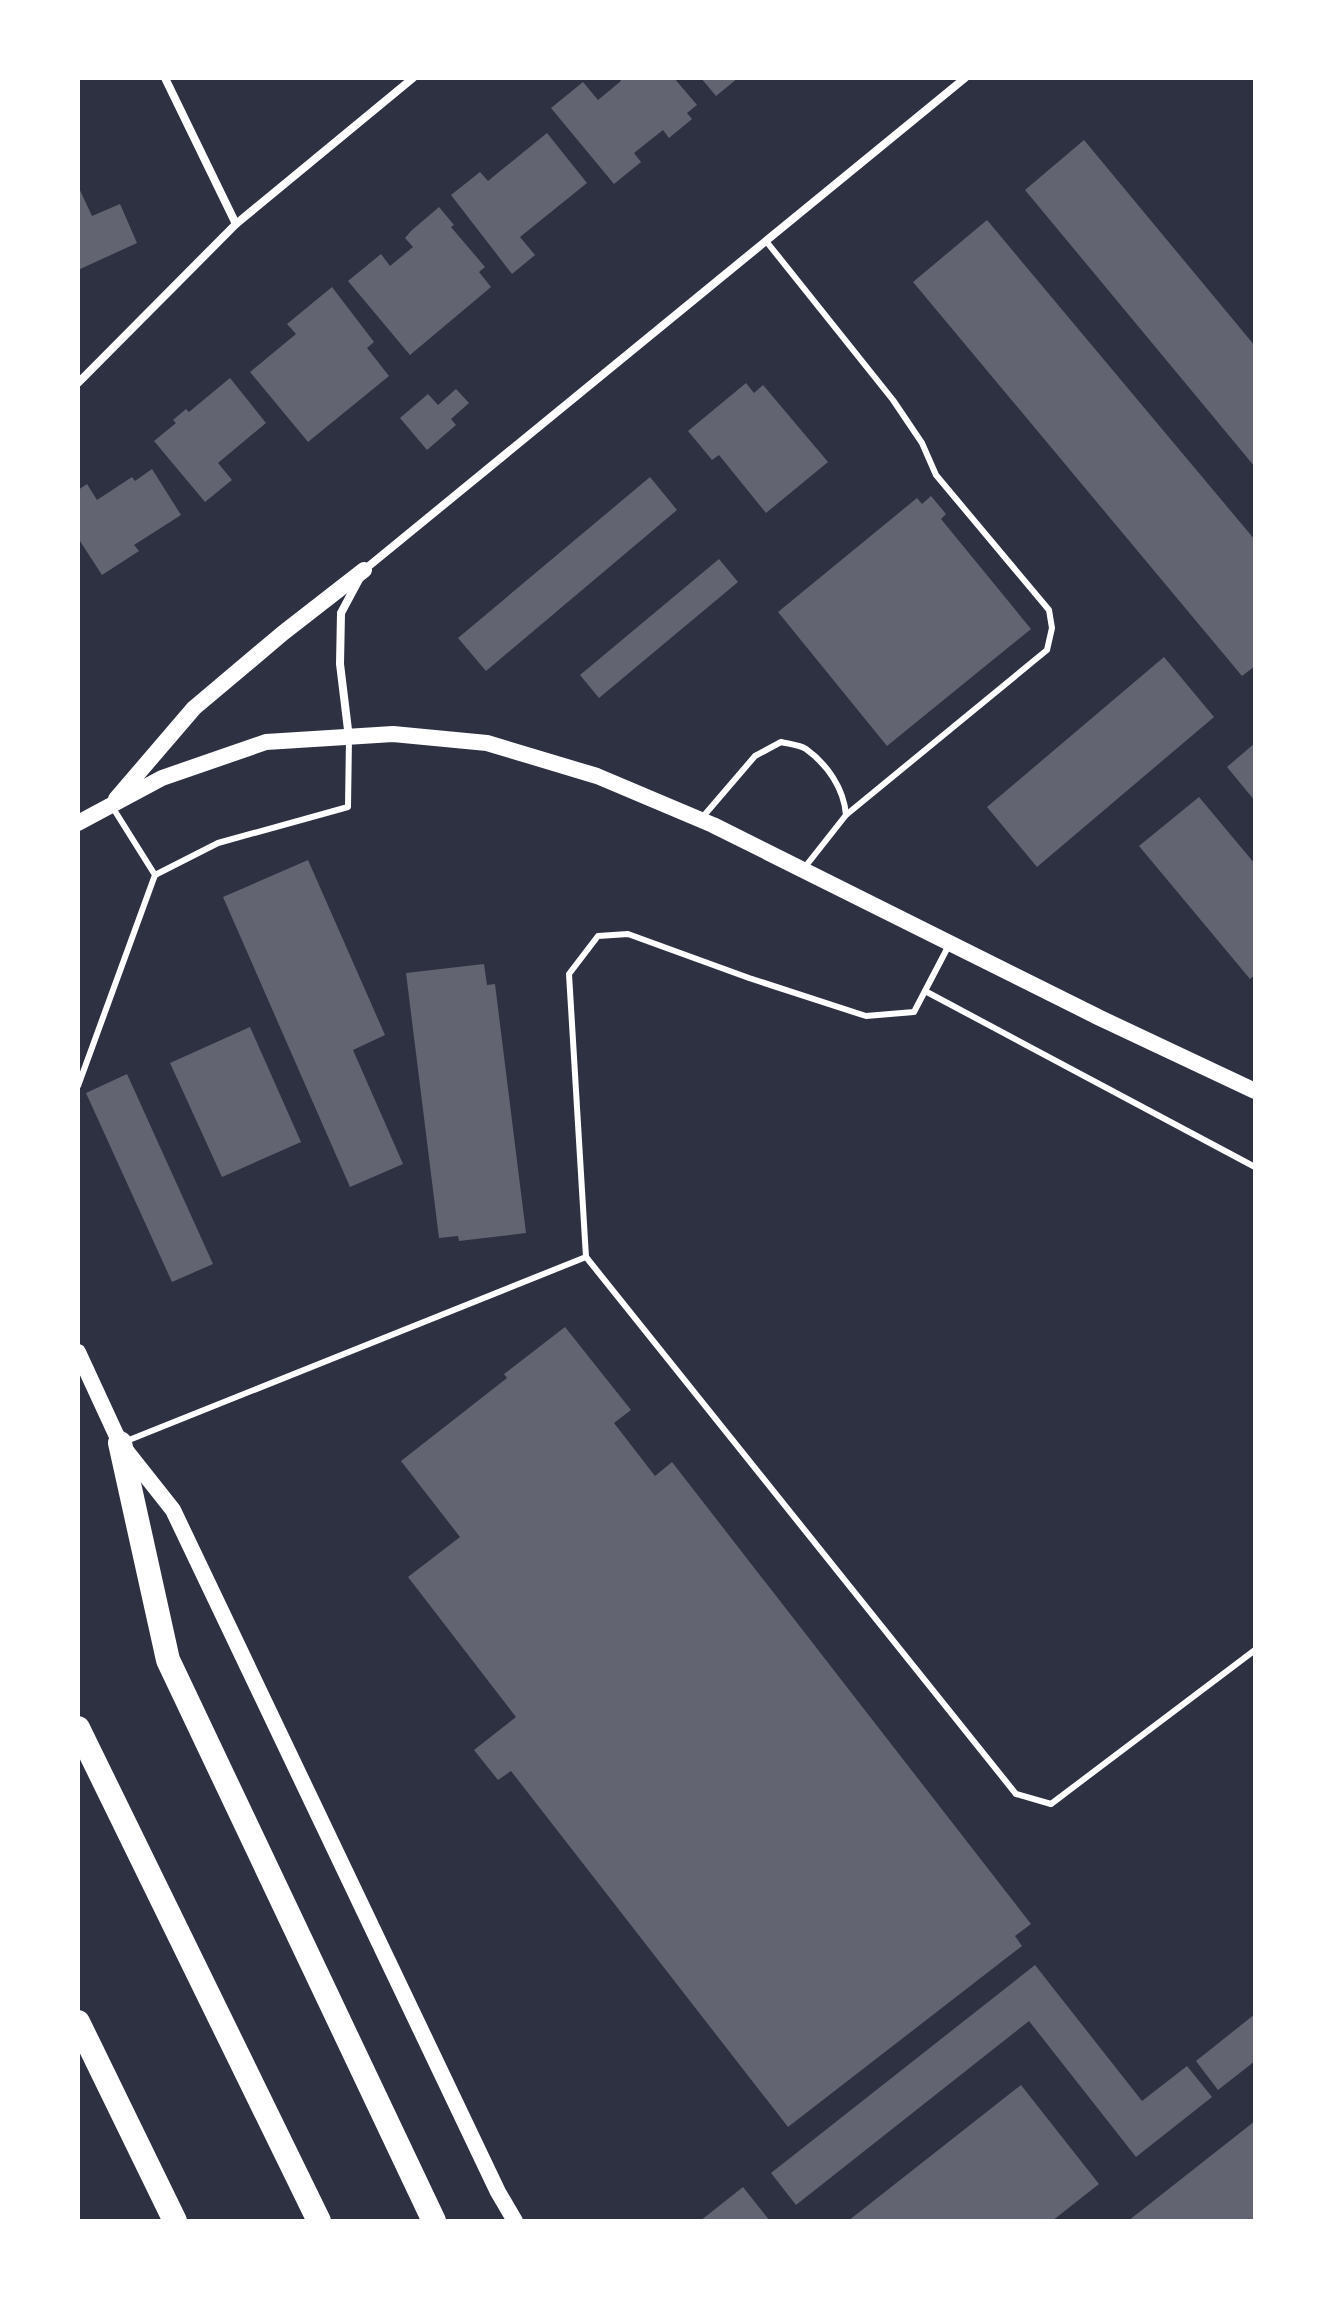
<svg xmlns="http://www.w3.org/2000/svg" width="1333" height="2299" font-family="Commissioner,sans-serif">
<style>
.building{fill:#626471}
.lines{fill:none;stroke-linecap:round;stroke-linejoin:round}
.service{stroke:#fff;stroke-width:6}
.minor{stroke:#fff;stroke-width:8}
.secondary{stroke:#fff;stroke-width:16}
.motorway{stroke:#fff;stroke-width:24}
</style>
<rect width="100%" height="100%" fill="#2d3142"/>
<!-- building -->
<g class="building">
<polygon points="619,78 674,78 697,105 687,113 692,119 669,138 663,130 634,153 641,162 614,184 551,108 583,82 598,100 621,81"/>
<polygon points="701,78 738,78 716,96"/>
<polygon points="547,133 587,183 520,237 535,255 512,274 451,195 480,172 488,181"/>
<polygon points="1084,140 1255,346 1255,467 1025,190"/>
<polygon points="78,186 92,216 120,204 137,243 78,270"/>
<polygon points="439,207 454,225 451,227 485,267 479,272 491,287 410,355 348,281 381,254 390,266 413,247 405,238 411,231"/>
<polygon points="987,220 1255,540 1255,666 1242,676 913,282"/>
<polygon points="332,287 374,342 367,348 389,376 308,442 250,372 296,334 287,324"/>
<polygon points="230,378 266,423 218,463 232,480 205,502 154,441 176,423 173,420 186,409 189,412"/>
<polygon points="746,383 754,393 763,385 828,462 766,513 719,455 712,460 688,431"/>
<polygon points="456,389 469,403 451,419 456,425 427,450 400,418 428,394 438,405"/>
<polygon points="152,469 181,515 134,545 139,551 102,575 78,538 78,490 87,484 97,500 132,477 135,481"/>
<polygon points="650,477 677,510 486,671 458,638"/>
<polygon points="931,496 946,514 941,519 1031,629 887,746 778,612 917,498 922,504"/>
<polygon points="719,559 738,582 599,698 580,675"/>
<polygon points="1164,657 1214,717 1037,867 987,807"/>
<polygon points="1255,743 1255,801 1227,767"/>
<polygon points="1199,797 1255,864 1255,975 1250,979 1139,846"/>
<polygon points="308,860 385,1035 353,1050 403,1164 350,1187 223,897"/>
<polygon points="484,964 487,985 495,984 526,1233 459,1241 458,1236 439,1238 406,973"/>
<polygon points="250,1027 301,1142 222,1177 170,1063"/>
<polygon points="127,1074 213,1264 172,1282 86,1093"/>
<polygon points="565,1327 631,1410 614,1423 655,1476 672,1462 1031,1924 1015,1936 1022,1946 788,2127 511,1771 498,1780 474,1750 516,1717 408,1577 460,1537 401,1461 507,1378 504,1374"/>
<polygon points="1035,1965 1142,2101 1187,2066 1212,2097 1136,2157 1029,2021 796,2205 771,2173"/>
<polygon points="1255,2014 1255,2061 1218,2090 1196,2061"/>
<polygon points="1021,2085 1099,2184 1052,2221 848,2221"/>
<polygon points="1255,2121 1255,2221 1128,2221"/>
<polygon points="743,2187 770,2221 700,2221"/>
</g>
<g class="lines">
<!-- service -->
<g class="service">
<polyline points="766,241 893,400 922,443 936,475 1049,610 1052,628 1047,650 846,815"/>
<path d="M701,819L755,756L781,742C789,744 800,745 806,749C828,765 844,789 846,815L805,867"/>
<polyline points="155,875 218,843 348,807 349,738"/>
<polyline points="925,991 1255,1167"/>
<polyline points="78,1086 155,875 113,808"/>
<polyline points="586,1257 569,974 598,936 628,934 749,978 866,1016 914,1012 949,945"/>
<polyline points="124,1442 586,1257 1016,1794 1051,1804 1255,1650"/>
</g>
<!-- minor -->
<g class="minor">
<polyline points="165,78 236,224"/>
<polyline points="78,383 236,224 413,78"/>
<polyline points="349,738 340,664 341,613 364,570 965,78"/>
</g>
<!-- secondary -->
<g class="secondary">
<polyline points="116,799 194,708 283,633 364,570"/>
<polyline points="78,823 162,778 266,742 393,734 487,743 597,776 713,825 1100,1018 1255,1091"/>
<polyline points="78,1352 120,1443 173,1510 498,2192 515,2221"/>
</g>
<!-- motorway -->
<g class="motorway">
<polyline points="120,1443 168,1660 434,2221"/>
<polyline points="78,1728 319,2221"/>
<polyline points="78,2022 175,2221"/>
</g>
</g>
<!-- border -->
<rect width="1333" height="2299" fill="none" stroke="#ffffff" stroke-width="160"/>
</svg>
